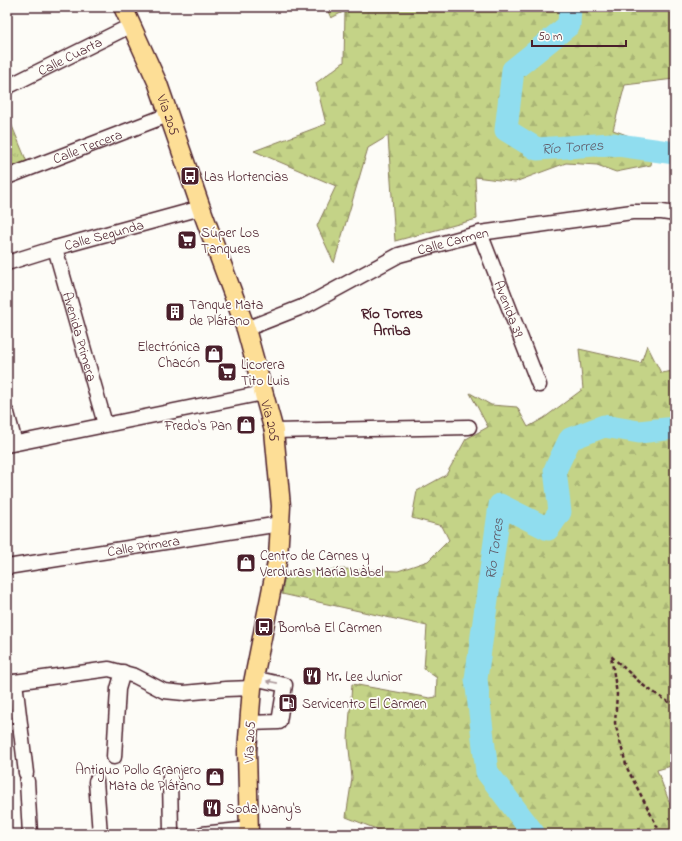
<svg xmlns="http://www.w3.org/2000/svg" width="682" height="841" font-family="'Indie Flower',sans-serif">
<style>
.forest{fill:url(#forest-firs);stroke:#877959}
.park{fill:url(#park-tufts);stroke:#877959}
.lines{fill:none;stroke-linecap:round;stroke-linejoin:round}
.river{stroke:#90ddef;stroke-width:23}
.minor-casing{stroke:#4a1f2b;stroke-width:17}
.major-casing{stroke:#4a1f2b;stroke-width:21}
.path{stroke:#4a1f2b;stroke-width:2.5;stroke-dasharray:4 3;stroke-linecap:butt}
.minor{stroke:#fdfcf7;stroke-width:14}
.major{stroke:#fdde96;stroke-width:18}
.oneway{fill:#ac999b}
.labels{text-anchor:middle;stroke-width:3.5;stroke-linejoin:round;paint-order:stroke}
.street-label{font-size:14px;fill:#4a1f2b;stroke:#fdfcf7}
.poi-label{font-size:14px;fill:#4a1f2b;stroke:#fdfcf7;text-anchor:start}
.water-label{font-size:15px;font-style:italic;fill:#5f5866;stroke:#fdfcf7}
.neighbourhood-label{font-size:15px;font-weight:bold;fill:#4a1f2b;stroke:#fdfcf7}
</style>
<defs>
<pattern id="forest-firs" width="22" height="20" patternUnits="userSpaceOnUse"><rect width="22" height="20" fill="#c4d387"/><path d="M5 1l3.5 6h-7zM16 11l3.5 6h-7z" fill="#aab575"/></pattern>
<pattern id="park-tufts" width="24" height="20" patternUnits="userSpaceOnUse"><rect width="24" height="20" fill="#c4d387"/><path d="M3 7l-1-3M5 7V3M7 7l1-3M15 17l-1-3M17 17v-4M19 17l1-3" fill="none" stroke="#aab575"/></pattern>
</defs>
<rect width="100%" height="100%" fill="#fdfcf7"/>
<filter id="ink" filterUnits="userSpaceOnUse"><feTurbulence type="fractalNoise" baseFrequency=".025" numOctaves="2"/><feDisplacementMap in="SourceGraphic" scale="8" xChannelSelector="R" yChannelSelector="G"/><feConvolveMatrix kernelMatrix="1 2 1 2 8 2 1 2 1" color-interpolation-filters="sRGB"/></filter>
<g filter="url(#ink)">
<!-- forest -->
<g class="forest">
<polygon points="326,7 675,7 675,80 674,79 625,85 613,130 654,145 651,165 616,172 597,165 566,163 515,182 475,177 477,219 395,241 388,136 368,148 334,263 317,226 336,186 254,151 326,124 316,83 344,62 345,11 331,18"/>
<polygon points="647,345 661,373 674,371 675,376 675,765 657,770 675,817 675,834 389,834 346,817 352,778 348,739 352,684 430,698 436,697 437,678 424,669 427,626 282,594 285,573 343,569 398,571 428,561 449,540 442,526 412,518 417,491 446,475 466,439 488,427 470,393 491,405 517,407 528,427 544,418 583,389 579,349 641,363"/>
</g>
<!-- park -->
<polygon class="park" points="7,114 27,162 7,170"/>
<g class="lines">
<!-- river -->
<g class="river">
<path id="s1" d="M570,7L569,25L513,70L506,130L537,149L611,144L675,153"/>
<path id="s2" d="M534,834L487,772L476,679L500,505L548,529L560,512L555,470L570,439L604,426L639,432L675,428"/>
</g>
<defs>
<g id="minor">
<path id="s3" d="M7,87L132,25"/>
<path id="s4" d="M7,177L168,115"/>
<path id="s5" d="M480,233L539,385"/>
<path id="s6" d="M55,248L105,424"/>
<path id="s7" d="M7,263L55,248L201,208"/>
<path id="s8" d="M246,329L307,305L399,255L480,233L632,212H662L675,214"/>
<polyline points="7,413 15,443"/>
<polyline points="274,431 469,427"/>
<polyline points="7,445 263,393"/>
<path id="s9" d="M7,567L280,524"/>
<polyline points="15,682 26,773"/>
<polyline points="7,683 109,669 135,676 164,691 184,693 226,689 252,688"/>
<polyline points="249,723 279,722 285,685 253,678"/>
<polyline points="114,757 118,689 123,672"/>
<polyline points="170,776 171,834"/>
<polyline points="27,781 30,834"/>
<polyline points="96,781 100,834"/>
<polyline points="202,834 249,829"/>
</g>
<g id="major">
<path id="s10" d="M123,7L158,84L201,208L246,329L274,431L281,506L280,524L278,557L252,688L247,751L249,834"/>
</g>
</defs>
<!-- minor casing -->
<use href="#minor" class="minor-casing"/>
<!-- major casing -->
<use href="#major" class="major-casing"/>
<!-- path -->
<polyline class="path" points="661,834 627,768 615,723 617,694 611,656 644,686 670,703 675,701"/>
<!-- minor -->
<use href="#minor" class="minor"/>
<!-- major -->
<use href="#major" class="major"/>
</g>
<!-- one-way arrows -->
<defs><path id="oneway-solid" d="M-6-.8H1V-3.2L6.5 0L1 3.2V.8H-6Z"/></defs>
<use class="oneway" href="#oneway-solid" transform="translate(272 682) rotate(-169)"/>
</g>
<!-- icons -->
<defs>
<symbol id="bus-square" viewBox="-11 -11 22 22"><rect x="-9" y="-9" width="18" height="18" rx="4" fill="#4a1f2b" stroke="#fdfcf7"/><path d="M-5-6H5V4H4V6H2V4H-2V6H-4V4H-5ZM-3.5-4V0h7V-4ZM-3.5 1.2v1.5H-2V1.2ZM2 1.2v1.5H3.5V1.2Z" fill="#fff"/></symbol>
<symbol id="supermarket-square" viewBox="-11 -11 22 22"><rect x="-9" y="-9" width="18" height="18" rx="4" fill="#4a1f2b" stroke="#fdfcf7"/><path d="M-6-5.5h2.5l.6 2H6L4.5 2H-2.5L-4.4-4H-6ZM-1.5 3.2a1.3 1.3 0 1 0 .1 0ZM3 3.2a1.3 1.3 0 1 0 .1 0Z" fill="#fff"/></symbol>
<symbol id="building-square" viewBox="-11 -11 22 22"><rect x="-9" y="-9" width="18" height="18" rx="4" fill="#4a1f2b" stroke="#fdfcf7"/><path d="M-4-6H4V6H1V3H-1V6H-4ZM-2.5-4.3h1.7v1.8h-1.7ZM.8-4.3h1.7v1.8H.8ZM-2.5-1h1.7V.8h-1.7ZM.8-1h1.7V.8H.8Z" fill="#fff"/></symbol>
<symbol id="shop-square" viewBox="-11 -11 22 22"><rect x="-9" y="-9" width="18" height="18" rx="4" fill="#4a1f2b" stroke="#fdfcf7"/><path d="M-5-2.5h2.3a2.7 3.5 0 0 1 5.4 0H5L5.5 6h-11ZM-1.5-2.5h3a1.5 2.3 0 0 0-3 0Z" fill="#fff"/></symbol>
<symbol id="restaurant-square" viewBox="-11 -11 22 22"><rect x="-9" y="-9" width="18" height="18" rx="4" fill="#4a1f2b" stroke="#fdfcf7"/><path d="M-5-6h1v4h1v-4h1v4h1v-4h1v5L-1.5 .5V6h-2V.5L-5-1ZM5-6V6H3V1.5H1.5Q1.5-4 5-6Z" fill="#fff"/></symbol>
<symbol id="fuel-square" viewBox="-11 -11 22 22"><rect x="-9" y="-9" width="18" height="18" rx="4" fill="#4a1f2b" stroke="#fdfcf7"/><path d="M-5.5-6h7V0h2V4h1.3V-2.5L3-4.5l.8-.8L6-3V5H2.5V1h-1V6h-7ZM-4.2-4.7v3.2H.2V-4.7Z" fill="#fff"/></symbol>
</defs>
<g fill-rule="evenodd">
<use href="#bus-square" x="179" y="165" width="22" height="22"/>
<use href="#supermarket-square" x="176" y="229" width="22" height="22"/>
<use href="#building-square" x="164" y="301" width="22" height="22"/>
<use href="#shop-square" x="203" y="343" width="22" height="22"/>
<use href="#supermarket-square" x="216" y="361" width="22" height="22"/>
<use href="#shop-square" x="235" y="414" width="22" height="22"/>
<use href="#shop-square" x="235" y="552" width="22" height="22"/>
<use href="#bus-square" x="253" y="616" width="22" height="22"/>
<use href="#restaurant-square" x="301" y="665" width="22" height="22"/>
<use href="#fuel-square" x="277" y="692" width="22" height="22"/>
<use href="#shop-square" x="204" y="766" width="22" height="22"/>
<use href="#restaurant-square" x="201" y="797" width="22" height="22"/>
</g>
<g class="labels">
<!-- street labels -->
<g class="street-label">
<text dy="5" stroke="none"><textPath href="#s3" startOffset="70">Calle Cuarta</textPath></text>
<text dy="5" stroke="none"><textPath href="#s10" startOffset="117">Vía 205</textPath></text>
<text dy="5" stroke="none"><textPath href="#s4" startOffset="86">Calle Tercera</textPath></text>
<text dy="5" stroke="none"><textPath href="#s7" startOffset="101">Calle Segunda</textPath></text>
<text dy="5" stroke="none"><textPath href="#s8" startOffset="226">Calle Carmen</textPath></text>
<text dy="5" stroke="none"><textPath href="#s5" startOffset="81">Avenida 39</textPath></text>
<text dy="5" stroke="none"><textPath href="#s6" startOffset="92">Avenida Primera</textPath></text>
<text dy="5" stroke="none"><textPath href="#s10" startOffset="440">Vía 205</textPath></text>
<text dy="5" stroke="none"><textPath href="#s9" startOffset="138">Calle Primera</textPath></text>
<text transform="translate(249 742) rotate(-88)" y="5">Vía 205</text>
</g>
<!-- poi labels -->
<g class="poi-label">
<text x="204" y="181">Las Hortencias</text>
<text x="201" y="237">Súper Los<tspan x="201" dy="16">Tanques</tspan></text>
<text x="189" y="309">Tanque Mata<tspan x="189" dy="16">de Plátano</tspan></text>
<text x="200" y="351" text-anchor="end">Electrónica<tspan x="200" dy="16">Chacón</tspan></text>
<text x="241" y="369">Licorera<tspan x="241" dy="16">Tito Luis</tspan></text>
<text x="232" y="430" text-anchor="end">Fredo's Pan</text>
<text x="260" y="560">Centro de Carnes y<tspan x="260" dy="16">Verduras María Isabel</tspan></text>
<text x="278" y="632">Bomba El Carmen</text>
<text x="326" y="681">Mr. Lee Junior</text>
<text x="302" y="708">Servicentro El Carmen</text>
<text x="201" y="774" text-anchor="end">Antiguo Pollo Granjero<tspan x="201" dy="16">Mata de Plátano</tspan></text>
<text x="226" y="813">Soda Nany's</text>
</g>
<!-- water labels -->
<g class="water-label">
<text dy="5" stroke="none"><textPath href="#s1" startOffset="222">Río Torres</textPath></text>
<text dy="5" stroke="none"><textPath href="#s2" startOffset="303">Río Torres</textPath></text>
</g>
<!-- neighbourhood labels -->
<g class="neighbourhood-label">
<text x="392" y="318">Río Torres<tspan x="392" dy="17">Arriba</tspan></text>
</g>
</g>
<!-- margin -->
<rect width="682" height="841" fill="none" stroke="#fdfcf7" stroke-width="24"/>
<rect x="12" y="12" width="658" height="817" fill="none" stroke="#4a1f2b" stroke-width="1.5" filter="url(#ink)"/>
<!-- scale -->
<path d="M532 40v6h94v-6" fill="none" stroke="#4a1f2b" stroke-width="2"/>
<text x="538" y="40" font-size="12" fill="#4a1f2b" stroke="#fdfcf7" stroke-width="3" paint-order="stroke">50 m</text>
</svg>
